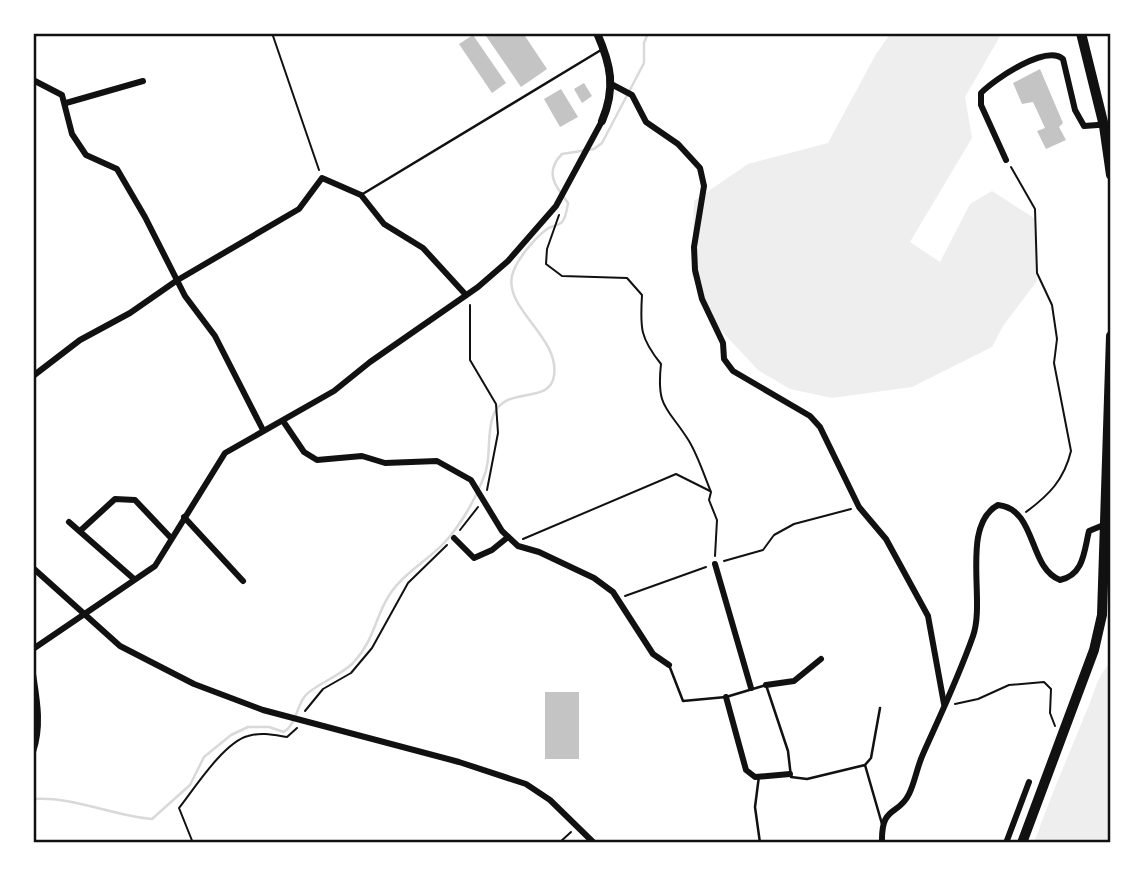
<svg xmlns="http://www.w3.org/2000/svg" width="1144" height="876" viewBox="0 0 1144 876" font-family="Literata,serif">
<rect width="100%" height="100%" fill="#fff"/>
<g fill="#eee">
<polygon points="891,33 1002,33 965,97 972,138 910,242 940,262 970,204 992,191 1034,218 1037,281 1003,326 992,347 912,387 832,398 790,389 758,370 717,326 692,275 694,201 748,164 828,143 876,54"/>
<path d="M1111,662V843H1034C1050,798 1069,754 1087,710C1096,690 1095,679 1111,662Z"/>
</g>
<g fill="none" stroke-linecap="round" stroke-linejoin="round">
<path stroke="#d9d9d9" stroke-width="2.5" d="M33,799C74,796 112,816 152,819L190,785L204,757L231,735L248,727H269L284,732C297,723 296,707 305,696C314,685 339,677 353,663C376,638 374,618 390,594C404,573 428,560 444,543C460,526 475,500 483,479C492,460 486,436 493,416C505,384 549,406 554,376C560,337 505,310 512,276C515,261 535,238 547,229C551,226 557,226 561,223C566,219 567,209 568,203C555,186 544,172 562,154L594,149L602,143L644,63V43L648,33"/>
</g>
<g fill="#c4c4c4">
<polygon points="484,33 523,33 547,69 521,87"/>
<polygon points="473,35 506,83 492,93 459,44"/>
<polygon points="1040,69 1063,123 1059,127 1066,140 1046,149 1037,131 1045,128 1033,102 1022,104 1013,83"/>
<polygon points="584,83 592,96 582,103 574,89"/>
<polygon points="561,89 578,117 560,127 544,99"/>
<rect x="545" y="692" width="34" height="67"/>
</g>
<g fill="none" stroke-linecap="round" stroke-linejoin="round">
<g stroke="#111" stroke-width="2">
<polyline points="272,33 319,170"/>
<path d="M1011,167L1035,209L1037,273L1052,305L1057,339L1054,363L1071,451C1064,480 1049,495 1026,512"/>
<path d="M559,215L547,249L546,264L562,276L627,278L642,295C640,328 640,338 661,364C656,409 668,407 689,441C698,456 704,475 711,492L709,500L717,520L715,556"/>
<polyline points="470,305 470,360 496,404 498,433 487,490"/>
<polyline points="460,530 478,507"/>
<polyline points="523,539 676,474 710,491"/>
<polyline points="724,561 763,550 774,535 794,524 851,509"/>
<polyline points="625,596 706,567"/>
<polyline points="955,704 978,699 1009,685 1044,682 1051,689 1050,713 1055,726"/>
<polyline points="305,711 323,689 351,673 372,648 408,583 447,545"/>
<path d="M193,843L179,808C194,789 224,742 248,736C261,732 274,735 287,737L297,728"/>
<polyline points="559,843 571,832"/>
</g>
<g stroke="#111" stroke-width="2.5">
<polyline points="361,195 601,50"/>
<polyline points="669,665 683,701 726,697 766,685 788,751 791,777 807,779 865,765 882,824"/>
<polyline points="865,765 871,758 880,708"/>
<polyline points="759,776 755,807 760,843"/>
</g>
<g stroke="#111" stroke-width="6">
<polyline points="33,80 62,95 72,134 86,155 117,169 145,217 185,296 215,336 263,430"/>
<polyline points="613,85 632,95 646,122 678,144 700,168 704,186 694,247 695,270 702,299 723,343 724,359 733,371 810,416 820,427 859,507 886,539 928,616 944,704"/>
<polyline points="66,103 143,81"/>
<path d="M1006,160L981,105V93C995,79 1046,44 1063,59L1075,110L1084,126L1111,124"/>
<polyline points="33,376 80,340 130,313 176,281 299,209 322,178 361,195 384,224 423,248 466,295"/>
<polyline points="283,421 304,452 317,460 362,456 385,463 437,461 471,480 502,531 518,546 539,552 594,578 613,592 653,654 669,665"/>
<polyline points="184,517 243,581"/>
<polyline points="69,522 134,579"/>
<polyline points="80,531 115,499 135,500 171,538"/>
<polyline points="454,538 474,558 492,550 508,537"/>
<polyline points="715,564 751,688"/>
<polyline points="33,568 120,646 194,684 263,710 459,762 526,784 550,800 594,843"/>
<polyline points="33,649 155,566 225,453 334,391 370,362 478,287 508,261 556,206 602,121"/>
<path d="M33,674C37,700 42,726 33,752"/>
<polyline points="766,685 794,681 821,659"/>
<polyline points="726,697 746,770 755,777 790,774"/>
<path d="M882,843C881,804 898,817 909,794C915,782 917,767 923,754C940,716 959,676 973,636C986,600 960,526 998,505C1037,509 1028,568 1060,580C1084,575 1084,551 1089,531L1106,524"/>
<polyline points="1006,843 1029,782"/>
</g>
<path stroke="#111" stroke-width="8" d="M597,33C611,65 616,88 602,121"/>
<g stroke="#111" stroke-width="10">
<polyline points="1081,33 1104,126 1111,175"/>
<polyline points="1022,843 1094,650 1102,615 1111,336"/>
</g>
</g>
<rect width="1144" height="876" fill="none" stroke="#ffffff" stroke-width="70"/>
<rect x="35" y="35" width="1074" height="806" fill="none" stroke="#111" stroke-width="2.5"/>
</svg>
